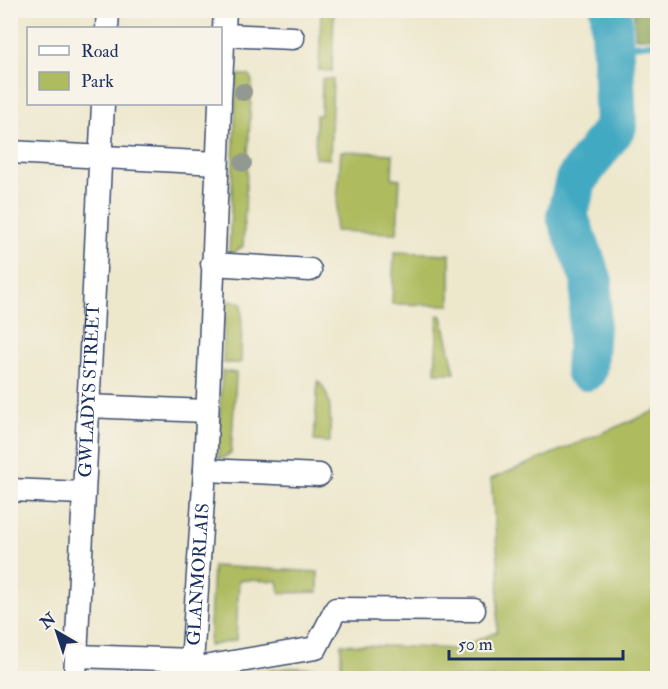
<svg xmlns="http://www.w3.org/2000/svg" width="668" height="689" viewBox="0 0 668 689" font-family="'IM FELL Double Pica',serif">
<rect width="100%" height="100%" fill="#f7f3e8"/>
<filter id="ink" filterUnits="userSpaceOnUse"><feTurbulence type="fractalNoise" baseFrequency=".0167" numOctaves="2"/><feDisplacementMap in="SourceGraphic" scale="12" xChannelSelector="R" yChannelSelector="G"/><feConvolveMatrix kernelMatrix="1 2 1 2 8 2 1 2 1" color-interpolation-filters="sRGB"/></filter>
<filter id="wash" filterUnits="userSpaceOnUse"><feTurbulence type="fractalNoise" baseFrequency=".008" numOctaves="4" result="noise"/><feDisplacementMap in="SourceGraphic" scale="24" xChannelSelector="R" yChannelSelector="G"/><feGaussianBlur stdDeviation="1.35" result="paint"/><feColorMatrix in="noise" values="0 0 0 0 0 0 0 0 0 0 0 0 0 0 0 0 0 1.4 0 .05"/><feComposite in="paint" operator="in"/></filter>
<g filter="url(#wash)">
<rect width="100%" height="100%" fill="#ede7cc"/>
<g fill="#aebb5e" stroke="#64755e" stroke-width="1.5">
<polygon points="321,11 334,11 332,71 319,70"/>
<polygon points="237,75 249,75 252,81 243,246 232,254 229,253"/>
<polygon points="322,79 333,79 330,159 315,158 316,115 321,115"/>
<polygon points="341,151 393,154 392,178 400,179 397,233 335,231"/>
<polygon points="394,252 450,254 450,305 392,304"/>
<polygon points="225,301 240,302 242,305 241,363 223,363"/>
<polygon points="438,315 442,316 455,373 435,373"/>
<polygon points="222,371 236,373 236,377 231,453 221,459 218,457"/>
<path d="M318,381C334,396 330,422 330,442L314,441Z"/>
<polygon points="657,410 657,678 464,678 288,674 288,678 204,678 289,668 341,668 341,644 456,649 497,632 499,573 491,479"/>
<polygon points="213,566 318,572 318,592 280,593 278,581 239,580 236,640 209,646"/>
</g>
<polygon fill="#8aa355" stroke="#52695a" stroke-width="1.5" points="634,11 657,11 657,37 635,38"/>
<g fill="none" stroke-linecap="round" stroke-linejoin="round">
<polyline stroke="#42a9c2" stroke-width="7" points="611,51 626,46 658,43"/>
<polyline stroke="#42a9c2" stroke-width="42" points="586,370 592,281 567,216 576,180 616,126 611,10"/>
</g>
</g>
<g filter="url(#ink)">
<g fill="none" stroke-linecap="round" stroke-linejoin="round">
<defs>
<g id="minor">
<polyline points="107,28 108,10"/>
<polyline points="224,35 293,38"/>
<polyline points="220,99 225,10"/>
<polyline points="10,152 217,163"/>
<polyline points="212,264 310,270"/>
<polyline points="87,406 206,411"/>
<polyline points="205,470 319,475"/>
<polyline points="10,490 83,493"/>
<polyline points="76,656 192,660"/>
<polyline points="192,669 316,648 336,609 474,610"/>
<path id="s1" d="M75,678L103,104"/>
<path id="s2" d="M191,678L205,470L220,104"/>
</g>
</defs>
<use href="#minor" stroke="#3a4b6e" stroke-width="25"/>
<use href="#minor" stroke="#fff" stroke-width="22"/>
</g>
<g fill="#929990">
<circle cx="243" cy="92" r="9"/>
<circle cx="243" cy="163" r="9"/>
</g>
</g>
<g text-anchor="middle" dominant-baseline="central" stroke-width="4.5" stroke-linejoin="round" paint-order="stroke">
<g font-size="18" fill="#1b2f5e" stroke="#f7f3e8">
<text stroke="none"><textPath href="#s1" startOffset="288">GWLADYS STREET</textPath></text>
<text stroke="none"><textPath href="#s2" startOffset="104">GLANMORLAIS</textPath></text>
</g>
</g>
<rect width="668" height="689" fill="none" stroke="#f7f3e8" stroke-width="36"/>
<rect x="27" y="27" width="195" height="78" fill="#f7f3e8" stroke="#9fa5b1" stroke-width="1.5"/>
<rect x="39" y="46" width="30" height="9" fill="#ffffff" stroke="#9fa5b1" stroke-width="1.5"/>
<text x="81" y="57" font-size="18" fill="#1b2f5e">Road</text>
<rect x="39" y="72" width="30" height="18" fill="#aebb5e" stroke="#9fa5b1" stroke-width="1.5"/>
<text x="81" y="87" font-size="18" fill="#1b2f5e">Park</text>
<g transform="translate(57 632) rotate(321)" stroke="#f7f3e8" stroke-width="4.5" paint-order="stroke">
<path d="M0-4.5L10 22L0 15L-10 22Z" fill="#1b2f5e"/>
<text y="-9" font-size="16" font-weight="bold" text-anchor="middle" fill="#1b2f5e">N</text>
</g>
<path d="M449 650v9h174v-9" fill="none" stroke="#1b2f5e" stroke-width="3"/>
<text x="458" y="650" font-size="18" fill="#1b2f5e" stroke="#f7f3e8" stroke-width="4.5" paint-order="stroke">50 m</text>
</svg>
